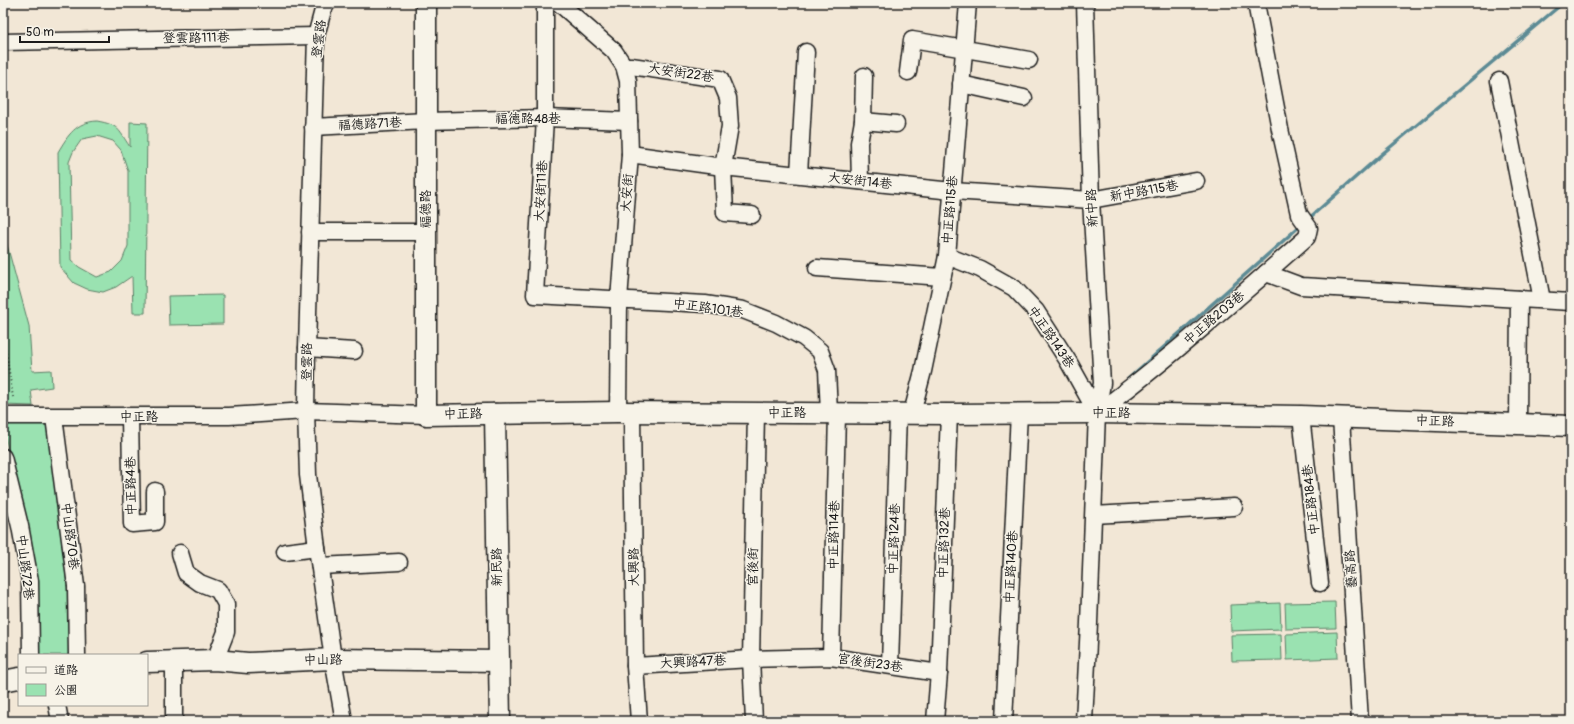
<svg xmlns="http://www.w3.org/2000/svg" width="1574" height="724" viewBox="0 0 1574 724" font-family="Pangolin,'LXGW WenKai TC',sans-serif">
<rect width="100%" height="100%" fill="#f2e7d6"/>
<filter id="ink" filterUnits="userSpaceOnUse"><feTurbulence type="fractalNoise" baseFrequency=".025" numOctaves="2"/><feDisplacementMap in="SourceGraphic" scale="8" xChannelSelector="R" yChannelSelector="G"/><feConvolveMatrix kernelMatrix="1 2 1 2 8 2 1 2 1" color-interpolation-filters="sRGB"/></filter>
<g filter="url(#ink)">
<g fill="#9ae2b1" stroke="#5b7f66" fill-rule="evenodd">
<path d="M97,121C119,125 118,129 130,147V122L147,123L145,313H133L132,276L116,287L103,292L87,289L74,283L60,267L58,152C68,135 76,122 97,121ZM97,136L113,141L121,150L128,171V246L122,261L111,272L97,277L79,267L71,260L69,162L73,152L82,139Z"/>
<polygon points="3,230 29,326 32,371 51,370 52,387 31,390 33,406 3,405"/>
<polygon points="223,295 223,324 169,325 168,296"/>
<polygon points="3,424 47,424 67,585 72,649 69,655 38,655 14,481"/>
<polygon points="1335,602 1336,628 1286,629 1285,603"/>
<polygon points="1280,603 1281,629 1231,631 1230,605"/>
<polygon points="1337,632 1338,658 1287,660 1286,634"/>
<polygon points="1281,634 1282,660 1232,661 1231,635"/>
</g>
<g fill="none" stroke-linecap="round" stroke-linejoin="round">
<g stroke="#5b8a94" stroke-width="3.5">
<polyline points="1307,220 1382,154 1563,3"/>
<polyline points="1128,379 1301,225"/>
</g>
<defs>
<g id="minor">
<polyline points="327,3 323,10 316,36 307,348 306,411 308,475 317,548 333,659 344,721"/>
<polyline points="545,3 545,118 535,295 705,304 743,310 776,323 804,338 820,351 827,370 829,413"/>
<polyline points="559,3 614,51 624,66 628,81 630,154 619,300 618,412"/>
<polyline points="3,42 316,36"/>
<polyline points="624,66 631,66 720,79 728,98 730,126 723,167 725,213 752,215"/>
<polyline points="908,72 912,40 1029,60"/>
<polyline points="1499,81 1542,300"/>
<polyline points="961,84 1024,98"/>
<polyline points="863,121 896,124"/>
<polyline points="313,127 426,121 545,118 629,121"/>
<polyline points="630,154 723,167 952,191 1091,200 1196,181"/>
<polyline points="799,174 806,52"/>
<polyline points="860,181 859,143 863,121 864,76"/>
<polyline points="310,232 426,232"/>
<polyline points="947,256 980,269 1014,288 1036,311 1068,361 1097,413"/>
<polyline points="817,268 942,277"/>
<polyline points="1266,273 1301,286 1571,302"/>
<polyline points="307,348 354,351"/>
<polyline points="632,413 635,666 639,721"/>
<polyline points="912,413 923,371 947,256 968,3"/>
<path d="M1097,413C1170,358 1239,297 1307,237L1309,228L1299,214L1280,129L1256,3"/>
<polyline points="3,416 229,416 306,411 426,415"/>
<polyline points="1301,416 1320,583"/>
<polyline points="54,417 76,586 77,655"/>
<polyline points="130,417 132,524 155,522 155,491"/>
<polyline points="1341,418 1360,721"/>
<polyline points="1518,424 1519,299"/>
<polyline points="3,457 20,526 30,581 31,655"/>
<polyline points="1094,515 1234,507"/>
<polyline points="285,552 317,548"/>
<polyline points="180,553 186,573 200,583 218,590 226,604 226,632 215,660"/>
<polyline points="320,566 399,562"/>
<polyline points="831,657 837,414"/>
<polyline points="174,661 174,721"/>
<polyline points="890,665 898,413"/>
<polyline points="635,666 751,659 831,657 939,673"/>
<polyline points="57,705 60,721"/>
<polyline points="754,721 751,659 756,413"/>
<polyline points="935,721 939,673 949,414"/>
<polyline points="1004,721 1019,413"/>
<polyline points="1084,721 1089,623 1097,413 1102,383 1091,200 1085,3"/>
</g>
<g id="major">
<polyline points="426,3 426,415 618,412 949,414 1097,413 1301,416 1571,426"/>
<polyline points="495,414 500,721"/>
<polyline points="147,662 215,660 248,663 333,659 499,661"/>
<polyline points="3,681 19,678"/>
</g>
</defs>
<use href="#minor" stroke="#1c1c1c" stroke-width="19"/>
<use href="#major" stroke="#1c1c1c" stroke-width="23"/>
<polyline stroke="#1c1c1c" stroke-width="2" stroke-dasharray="1 3" stroke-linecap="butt" points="3,333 13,397"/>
<use href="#minor" stroke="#f7f3e8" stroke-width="16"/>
<use href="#major" stroke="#f7f3e8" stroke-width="20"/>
</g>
</g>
<g text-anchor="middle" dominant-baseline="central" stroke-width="3" stroke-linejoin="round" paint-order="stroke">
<g font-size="13" fill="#1c1c1c" stroke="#f7f3e8">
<text transform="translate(196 38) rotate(-1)">登雲路111巷</text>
<text transform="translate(319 39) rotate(-83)">登雲路</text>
<text transform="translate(681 73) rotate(8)">大安街22巷</text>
<text x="528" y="119">福德路48巷</text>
<text transform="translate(370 124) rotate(-3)">福德路71巷</text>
<text transform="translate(860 181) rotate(6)">大安街14巷</text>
<text transform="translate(541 191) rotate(-87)">大安街11巷</text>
<text transform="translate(1144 191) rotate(-10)">新中路115巷</text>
<text transform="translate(627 193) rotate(-86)">大安街</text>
<text transform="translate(1092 208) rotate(-93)">新中路</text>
<text transform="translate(426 209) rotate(-90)">福德路</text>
<text transform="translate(950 210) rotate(-85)">中正路115巷</text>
<text transform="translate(708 308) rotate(8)">中正路101巷</text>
<text transform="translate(1214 318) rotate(-40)">中正路203巷</text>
<text transform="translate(1051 337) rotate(56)">中正路143巷</text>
<text transform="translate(307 362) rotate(-89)">登雲路</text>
<text x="787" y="413">中正路</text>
<text transform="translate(1111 413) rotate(1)">中正路</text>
<text transform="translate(463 414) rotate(-1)">中正路</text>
<text x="139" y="417">中正路</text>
<text transform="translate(1435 421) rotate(2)">中正路</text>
<text transform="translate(131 486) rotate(-91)">中正路4巷</text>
<text transform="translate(1311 500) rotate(-96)">中正路184巷</text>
<text transform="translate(834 535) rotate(-89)">中正路114巷</text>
<text transform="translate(70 536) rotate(83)">中山路70巷</text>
<text transform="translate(894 539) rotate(-88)">中正路124巷</text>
<text transform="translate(944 543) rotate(-88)">中正路132巷</text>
<text transform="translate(25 567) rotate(83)">中山路72巷</text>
<text transform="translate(497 567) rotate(-91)">新民路</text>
<text transform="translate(634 567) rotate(-91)">大興路</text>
<text transform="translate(753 567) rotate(-89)">宮後街</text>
<text transform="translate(1011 567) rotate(-87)">中正路140巷</text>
<text transform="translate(1351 569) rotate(-94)">藝高路</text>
<text transform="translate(323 660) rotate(-1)">中山路</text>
<text transform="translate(693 662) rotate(-3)">大興路47巷</text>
<text transform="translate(870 663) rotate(8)">宮後街23巷</text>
</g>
</g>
<rect width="1574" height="724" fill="none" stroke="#f7f3e8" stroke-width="16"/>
<rect x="8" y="8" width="1558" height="708" fill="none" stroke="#1c1c1c" stroke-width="1.5" filter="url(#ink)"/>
<rect x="18" y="654" width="130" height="52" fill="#f7f3e8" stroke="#9f9d96"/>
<rect x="26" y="667" width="20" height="6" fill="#f7f3e8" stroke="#9f9d96"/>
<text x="54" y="674" font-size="12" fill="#1c1c1c">道路</text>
<rect x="26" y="684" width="20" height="12" fill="#9ae2b1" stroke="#9f9d96"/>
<text x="54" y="694" font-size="12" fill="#1c1c1c">公園</text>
<path d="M20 36v6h89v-6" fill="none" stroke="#1c1c1c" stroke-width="2"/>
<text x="26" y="36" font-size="12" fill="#1c1c1c" stroke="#f7f3e8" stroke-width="3" paint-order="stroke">50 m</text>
</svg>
